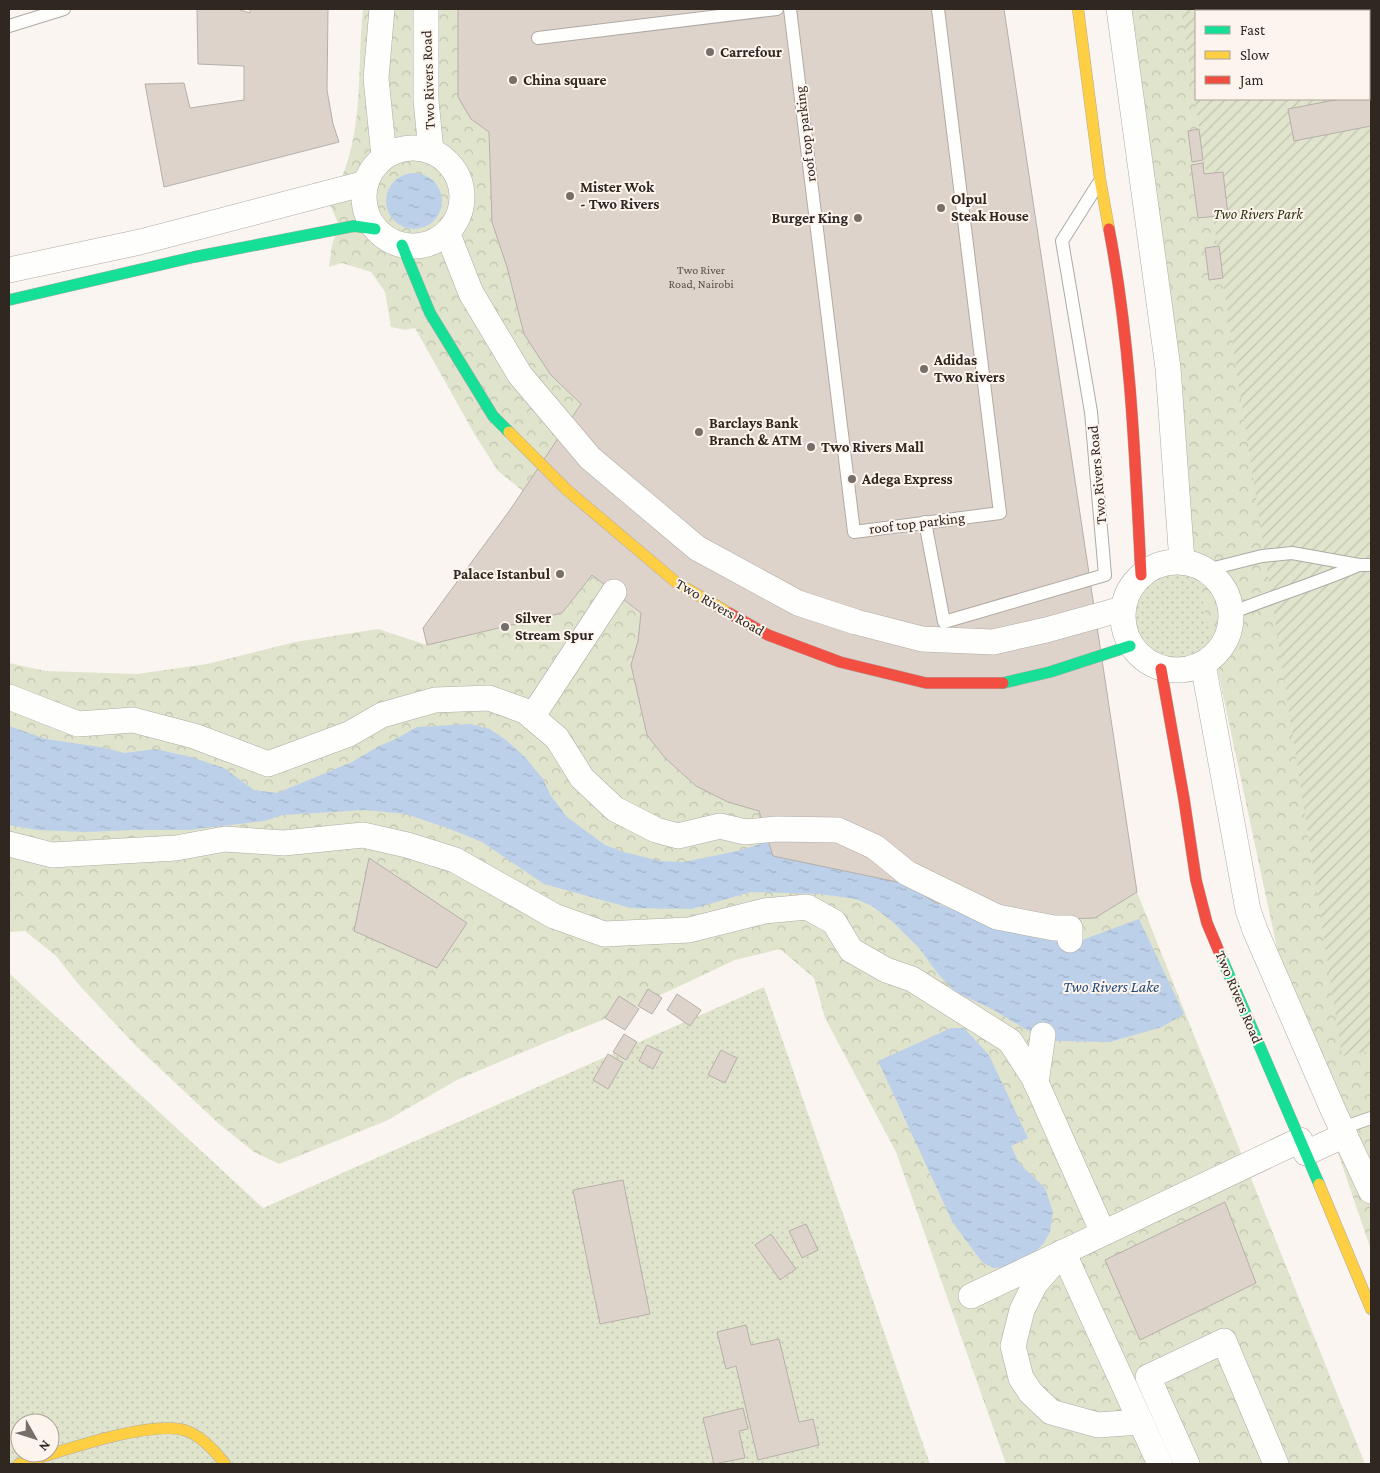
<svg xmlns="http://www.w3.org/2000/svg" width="1380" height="1473" viewBox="0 0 1380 1473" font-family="'Crimson Pro',serif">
<defs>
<pattern id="grass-dots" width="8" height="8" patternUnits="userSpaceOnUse" patternTransform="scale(1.25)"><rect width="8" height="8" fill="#e1e4cc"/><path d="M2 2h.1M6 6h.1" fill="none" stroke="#c1c4af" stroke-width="1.8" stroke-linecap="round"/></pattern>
<pattern id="park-crowns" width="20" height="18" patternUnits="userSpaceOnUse" patternTransform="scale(1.25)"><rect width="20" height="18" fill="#e1e4cc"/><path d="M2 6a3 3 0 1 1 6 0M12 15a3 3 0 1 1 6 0" fill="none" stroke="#c1c4af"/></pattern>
<pattern id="garden-furrows" width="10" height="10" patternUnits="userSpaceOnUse" patternTransform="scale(1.25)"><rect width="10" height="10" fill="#e1e4cc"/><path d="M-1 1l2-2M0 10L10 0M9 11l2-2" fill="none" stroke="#c1c4af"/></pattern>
<pattern id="water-ripples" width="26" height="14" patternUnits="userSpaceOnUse" patternTransform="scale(1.25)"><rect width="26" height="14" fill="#bcd0e9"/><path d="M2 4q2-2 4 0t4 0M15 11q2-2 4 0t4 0" fill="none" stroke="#a2b3c8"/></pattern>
</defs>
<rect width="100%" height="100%" fill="#faf5f0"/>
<g fill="url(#grass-dots)" fill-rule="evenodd">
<path d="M1174,571L1184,572L1203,579L1214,642C1205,654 1194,661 1179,662C1123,666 1111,583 1174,571Z"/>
<path d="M9,975H11L263,1208L764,987L930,1464H9ZM20,1423H50V1453H20Z"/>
</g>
<g fill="url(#park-crowns)" fill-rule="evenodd">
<path d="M363,9H458V97L471,119L489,132L492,222L507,267L524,334L550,374L581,404L523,491L498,471L475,435L415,328L405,330L391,327L385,292L371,272L342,263L329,267L332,245L339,225L327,198L313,183L342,177C364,124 357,65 363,9Z"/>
<path d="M1118,9H1371V1250L1292,1018L1175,471ZM1196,11H1369V99H1196Z"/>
<polygon points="592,575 641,613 638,641 631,665 647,735 665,758 696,786 728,802 759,811 852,820 1063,919 1095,918 1137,892 1365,1464 1006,1464 896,1152 825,1018 814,978 780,949 735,960 635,1007 547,1042 457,1080 386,1121 279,1164 254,1152 218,1123 135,1045 80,986 56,956 25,931 9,932 9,663 46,671 137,674 207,664 295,642 378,629 427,645 562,613"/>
</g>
<path fill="url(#garden-furrows)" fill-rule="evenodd" d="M1181,9H1371V1051L1342,1056ZM1196,11H1369V99H1196Z"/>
<g fill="url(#water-ripples)">
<circle cx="414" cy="201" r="28"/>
<polygon points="470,724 490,729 506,740 525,757 543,779 551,796 567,817 605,845 624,852 660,861 684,862 737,851 763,843 795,839 877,865 936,903 1010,932 1079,941 1139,919 1184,1014 1162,1027 1110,1042 1057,1041 1025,1029 992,1009 957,993 938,974 919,948 893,922 872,906 856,899 819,894 751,892 692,909 631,908 544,884 482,842 450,829 406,814 365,810 283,815 264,821 188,830 134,830 86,832 37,830 9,825 9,726 46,739 100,747 125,753 155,749 191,757 224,768 254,790 277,793 352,762 379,746 396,739 417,727"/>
<polygon points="951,1028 964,1028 989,1055 1028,1138 1011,1146 1019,1163 1045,1188 1053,1212 1050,1232 1044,1243 1033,1254 1009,1267 993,1268 982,1262 953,1223 878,1061"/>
</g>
<g fill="#ddd3cb" stroke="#b5afaa">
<polygon points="197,9 237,9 250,13 250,9 328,9 327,90 333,124 339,142 164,187 145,84 184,83 190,108 244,100 244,66 198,64"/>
<polygon points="458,9 1004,9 1137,892 1095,918 1063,919 995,907 936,903 907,884 773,856 759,811 728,802 696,786 665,758 647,735 631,665 638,641 641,613 592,575 562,613 427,645 423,628 510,510 581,404 550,374 524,334 507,267 492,222 489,132 471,119 458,97"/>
<polygon points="1223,9 1307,9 1298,11 1224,11"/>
<polygon points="1343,9 1371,9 1371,13 1369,14 1369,11 1344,11"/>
<polygon points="1369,93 1371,93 1371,126 1294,141 1288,109 1340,99 1369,99"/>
<polygon points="1199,129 1203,160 1192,162 1188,131"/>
<polygon points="1203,163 1204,174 1223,172 1228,215 1198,218 1191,165"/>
<polygon points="1219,246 1223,278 1209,280 1205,248"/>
<polygon points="369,858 467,923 437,968 354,931"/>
<polygon points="648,989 662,998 652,1014 638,1006"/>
<polygon points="677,994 701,1010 690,1026 667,1010"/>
<polygon points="619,996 639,1009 625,1030 605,1018"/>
<polygon points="624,1034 637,1042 626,1060 613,1052"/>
<polygon points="647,1045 662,1052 653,1069 639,1061"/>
<polygon points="721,1050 737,1058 725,1083 708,1075"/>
<polygon points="608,1054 623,1063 608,1089 593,1080"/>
<polygon points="623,1180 650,1314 600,1324 573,1190"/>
<polygon points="1225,1202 1256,1283 1140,1340 1105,1260"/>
<polygon points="806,1224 818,1250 802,1258 789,1231"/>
<polygon points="771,1234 796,1269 780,1280 755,1245"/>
<polygon points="746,1325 751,1345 779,1339 799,1422 813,1419 819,1445 758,1460 736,1366 726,1369 717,1332"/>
<polygon points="743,1408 748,1429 739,1431 745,1458 714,1464 703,1418"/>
</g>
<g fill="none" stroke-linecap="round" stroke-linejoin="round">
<defs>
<g id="lane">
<polyline points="790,9 854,532 1000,513 938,9"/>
<polyline points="9,26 64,9"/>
<polyline points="538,38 777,9"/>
<polyline points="925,522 944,622 1105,575 1091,412 1062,241 1098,184"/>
<polyline points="1206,570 1262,556 1292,553 1359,565 1371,565"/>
<path d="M1231,613C1274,596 1317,583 1359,565"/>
<polyline points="1342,1128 1371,1118"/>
</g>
<g id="street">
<polyline points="382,9 376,78 384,157"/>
<polyline points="426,9 426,100 431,151"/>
<polyline points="1119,9 1168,368 1182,562"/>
<circle cx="413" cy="197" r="49"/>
<polyline points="447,232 471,293 520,375 590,458 697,548 798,603 856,622 922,639 993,642 1046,630 1122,609"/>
<polyline points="9,270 140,242 366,183"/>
<circle cx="1177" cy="616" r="54"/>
<polyline points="1203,664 1248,910 1255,930 1334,1112 1371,1191"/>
<polyline points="9,697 78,724 133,720 194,736 268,764 349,734 382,715 435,700 489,698 525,711 557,738 582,778 615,809 656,830 678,836 720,826 745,832 777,829 838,830 875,847 907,873 997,917 1054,928 1070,928 1070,940"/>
<polyline points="532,717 614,592"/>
<polyline points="9,844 52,855 176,848 225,839 284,843 363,835 407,845 455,860 554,916 604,934 689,930 764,911 807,907 834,922 851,950 886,970 912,979 1010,1041 1034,1078 1103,1233"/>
<polyline points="1036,1083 1043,1035"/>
<polyline points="1306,1153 1345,1135"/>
<polyline points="971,1296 1300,1140"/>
<polyline points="1140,1422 1098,1425 1051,1412 1031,1393 1021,1378 1013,1346 1022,1310 1035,1284 1063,1252 1160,1464"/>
<polyline points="1187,1464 1148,1377 1224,1341 1276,1464"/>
</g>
<g id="fast">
<polyline points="402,245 430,313 493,416 509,432"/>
<polyline points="9,300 194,257 354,226 375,229"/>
<polyline points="1003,683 1050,672 1130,646"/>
<polyline points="1220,954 1319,1184"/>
</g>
<g id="slow">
<polyline points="1078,9 1100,179 1109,229"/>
<polyline points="509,432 567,490 677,583 729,613"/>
<polyline points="1319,1184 1371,1309"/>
<path d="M19,1464C57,1453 147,1420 184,1430C201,1435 215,1451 225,1464"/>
</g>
<g id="jam">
<path d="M1109,229C1131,343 1135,459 1141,575"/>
<polyline points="729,613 768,635 840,662 926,683 1003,683"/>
<polyline points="1161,669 1184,799 1196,880 1207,923 1220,954"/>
</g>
</defs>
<use href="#lane" stroke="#b0aaa5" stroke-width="14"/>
<use href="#street" stroke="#b0aaa5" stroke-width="26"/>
<use href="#fast" stroke="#b0aaa5" stroke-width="12"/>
<use href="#slow" stroke="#b0aaa5" stroke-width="12"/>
<use href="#jam" stroke="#b0aaa5" stroke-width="12"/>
<use href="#lane" stroke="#fefefd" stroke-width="12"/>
<use href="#street" stroke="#fefefd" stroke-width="25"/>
<use href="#fast" stroke="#16e098" stroke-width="11"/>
<use href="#slow" stroke="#ffcf43" stroke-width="11"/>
<use href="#jam" stroke="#f24e42" stroke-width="11"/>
</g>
<g fill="#766f69" stroke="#fdf4ed" stroke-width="2">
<circle cx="710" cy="52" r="5"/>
<circle cx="513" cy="80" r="5"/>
<circle cx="570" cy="196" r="5"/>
<circle cx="941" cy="208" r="5"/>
<circle cx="858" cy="218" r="5"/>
<circle cx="924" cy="369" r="5"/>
<circle cx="699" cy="432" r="5"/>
<circle cx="811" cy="447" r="5"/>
<circle cx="852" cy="479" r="5"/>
<circle cx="560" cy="574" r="5"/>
<circle cx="505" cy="627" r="5"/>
</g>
<g text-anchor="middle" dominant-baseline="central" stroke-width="4" stroke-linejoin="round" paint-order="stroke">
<g font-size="12" fill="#5a524b">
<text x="701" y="270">Two River<tspan x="701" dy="14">Road, Nairobi</tspan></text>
</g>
<g font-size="15" font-weight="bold" fill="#2f2720" stroke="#fdf4ed" text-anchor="start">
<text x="720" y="52">Carrefour</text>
<text x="523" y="80">China square</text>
<text x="580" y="187">Mister Wok<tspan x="580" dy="17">- Two Rivers</tspan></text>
<text x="951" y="199">Olpul<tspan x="951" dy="17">Steak House</tspan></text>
<text x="848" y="218" text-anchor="end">Burger King</text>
<text x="934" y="360">Adidas<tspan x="934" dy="17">Two Rivers</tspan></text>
<text x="709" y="423">Barclays Bank<tspan x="709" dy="17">Branch &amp; ATM</tspan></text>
<text x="821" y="447">Two Rivers Mall</text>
<text x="862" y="479">Adega Express</text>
<text x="550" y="574" text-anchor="end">Palace Istanbul</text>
<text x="515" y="618">Silver<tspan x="515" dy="17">Stream Spur</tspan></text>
</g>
<g font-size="15" fill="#2f2720" stroke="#fdf4ed">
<text transform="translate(428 80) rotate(-92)">Two Rivers Road</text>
<text transform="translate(805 134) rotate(-97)">roof top parking</text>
<text transform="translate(1097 475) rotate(-95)">Two Rivers Road</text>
<text transform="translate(917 523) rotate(-7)">roof top parking</text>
<text transform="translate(720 607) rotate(30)">Two Rivers Road</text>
<text transform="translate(1239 997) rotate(67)">Two Rivers Road</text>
</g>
<g font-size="15" font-style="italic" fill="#2c330e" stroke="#fdf4ed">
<text x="1258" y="214">Two Rivers Park</text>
</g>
<g font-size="16" font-style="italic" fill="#224b7b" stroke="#fdf4ed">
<text x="1111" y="986">Two Rivers Lake</text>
</g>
</g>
<rect width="1380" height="1473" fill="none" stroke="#2f2720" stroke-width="20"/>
<rect x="1195" y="10" width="175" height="90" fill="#fdf4ed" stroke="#aba29b"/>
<rect x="1205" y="26" width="25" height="8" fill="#16e098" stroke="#aba29b"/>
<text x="1240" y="35" font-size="15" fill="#2f2720">Fast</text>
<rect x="1205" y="51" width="25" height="8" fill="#ffcf43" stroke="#aba29b"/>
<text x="1240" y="60" font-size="15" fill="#2f2720">Slow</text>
<rect x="1205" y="76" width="25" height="8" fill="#f24e42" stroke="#aba29b"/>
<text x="1240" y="85" font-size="15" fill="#2f2720">Jam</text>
<g transform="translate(35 1438) rotate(129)"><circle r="24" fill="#fdf4ed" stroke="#aba29b"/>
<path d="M0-4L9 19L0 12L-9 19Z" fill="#766f69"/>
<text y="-8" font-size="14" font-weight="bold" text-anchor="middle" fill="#2f2720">N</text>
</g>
</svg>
